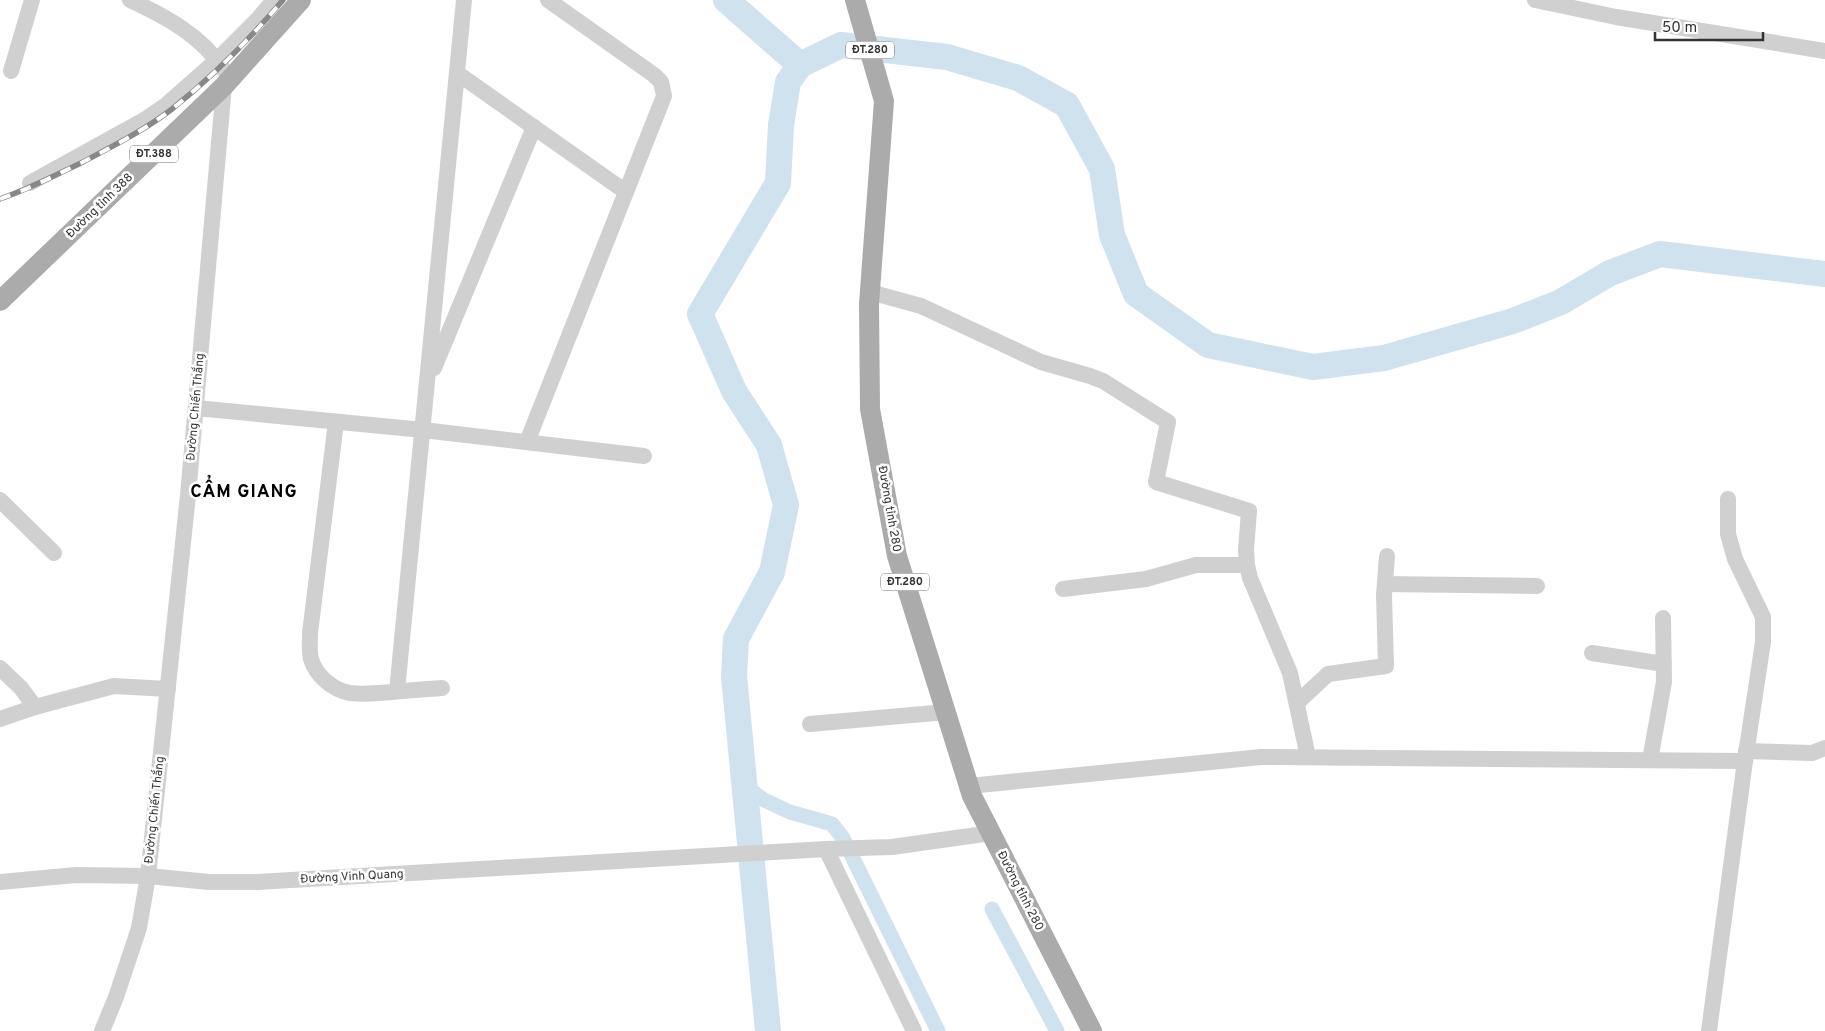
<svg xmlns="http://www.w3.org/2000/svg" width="1825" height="1031" viewBox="0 0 1825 1031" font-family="Overpass,sans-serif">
<rect width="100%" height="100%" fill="#fff"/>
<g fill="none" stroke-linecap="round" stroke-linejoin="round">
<g stroke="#cfe2ee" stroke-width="15">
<polyline points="745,786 764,800 790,812 832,824 843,838 938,1031"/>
<polyline points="992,909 1057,1031"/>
</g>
<g stroke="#cfe2ee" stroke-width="26">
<polyline points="726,0 800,65"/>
<polyline points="768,1031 734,676 736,639 772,572 786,505 769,445 734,391 700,314 778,183 781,125 788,82 800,65 841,45 947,57 1018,78 1067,105 1102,169 1112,235 1136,294 1208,345 1313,367 1384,358 1513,321 1561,302 1610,273 1660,254 1825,274"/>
</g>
<g stroke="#d0d0d0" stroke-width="16">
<path d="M130,0C165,16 202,36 223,69"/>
<polyline points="1535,0 1616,17 1825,51"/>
<polyline points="11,71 32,0"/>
<polyline points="457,73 626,192"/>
<polyline points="30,183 144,120 166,105 217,60 258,19 274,0"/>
<polyline points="870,292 921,306 1041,362 1090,376 1103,381 1168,422 1156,482 1249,511 1246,550 1247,565 1250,578 1290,673 1308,757"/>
<polyline points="434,368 534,127"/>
<polyline points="196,408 423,430 644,456"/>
<path d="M336,422L310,633C310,641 309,651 311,659C316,676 333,690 350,693C364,695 379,693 392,692C409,690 426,689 442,688"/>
<polyline points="527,442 664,96 661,82 654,75 548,0"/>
<polyline points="0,500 54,553"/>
<polyline points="1385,584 1537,586"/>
<polyline points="1063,589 1146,579 1196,565 1247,565"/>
<polyline points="1592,653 1664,664"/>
<polyline points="0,668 21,688 35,707"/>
<polyline points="397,691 464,0"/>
<polyline points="1297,703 1328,674 1386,666 1384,595 1387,556"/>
<polyline points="0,719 35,707 114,686 168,689"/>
<polyline points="810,724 946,712"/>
<polyline points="1746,751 1812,753 1825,748"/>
<polyline points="1650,760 1664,682 1663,618"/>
<polyline points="969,786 1261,757 1745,761"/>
<polyline points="0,882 76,875 148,876 209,882 257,882 826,849"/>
<polyline points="102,1031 116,997 139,928 148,876 188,495 224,86"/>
<polyline points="914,1031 826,849 892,847 991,833"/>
<polyline points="1709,1031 1745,761 1763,642 1763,617 1735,559 1728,534 1728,499"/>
</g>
<g stroke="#ababab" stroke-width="20">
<polyline points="855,0 884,101 869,304 870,409 897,556 972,796 1092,1031"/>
<polyline points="0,301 224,86 301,0"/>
</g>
<defs>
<path id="rail" d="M0,199C29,189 56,175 83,162C113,146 145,130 172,109C212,77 250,39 283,0"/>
</defs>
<use href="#rail" stroke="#888" stroke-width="5.5"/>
<use href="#rail" stroke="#fff" stroke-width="4" stroke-dasharray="11" stroke-linecap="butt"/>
</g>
<g text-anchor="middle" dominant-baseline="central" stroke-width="5" stroke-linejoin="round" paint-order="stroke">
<g fill="#fff" stroke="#707070" stroke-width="1">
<rect x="846" y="41.5" width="48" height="17" rx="4"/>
<rect x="130" y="145.5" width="48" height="17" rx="4"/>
<rect x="881" y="573.5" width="48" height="17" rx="4"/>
</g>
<g font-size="11" font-weight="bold" fill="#333">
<text x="870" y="50">ĐT.280</text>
<text x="154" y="154">ĐT.388</text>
<text x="905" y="582">ĐT.280</text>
</g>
<g font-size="12" fill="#333" stroke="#fff">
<text transform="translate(100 206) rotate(-44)">Đường tỉnh 388</text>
<text transform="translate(196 407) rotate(-85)">Đường Chiến Thắng</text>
<text transform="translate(889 509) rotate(80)">Đường tỉnh 280</text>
<text transform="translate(155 810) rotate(-84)">Đường Chiến Thắng</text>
<text transform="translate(352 877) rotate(-3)">Đường Vinh Quang</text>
<text transform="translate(1020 891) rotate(63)">Đường tỉnh 280</text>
</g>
<g font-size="18" font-weight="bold" letter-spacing="1" fill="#000" stroke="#fff">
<text x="244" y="492">CẨM GIANG</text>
</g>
</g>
<path d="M1655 32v8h108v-8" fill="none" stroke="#333333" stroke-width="2.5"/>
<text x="1662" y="32" font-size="15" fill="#333333" stroke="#ffffff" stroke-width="4" paint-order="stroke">50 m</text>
</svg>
